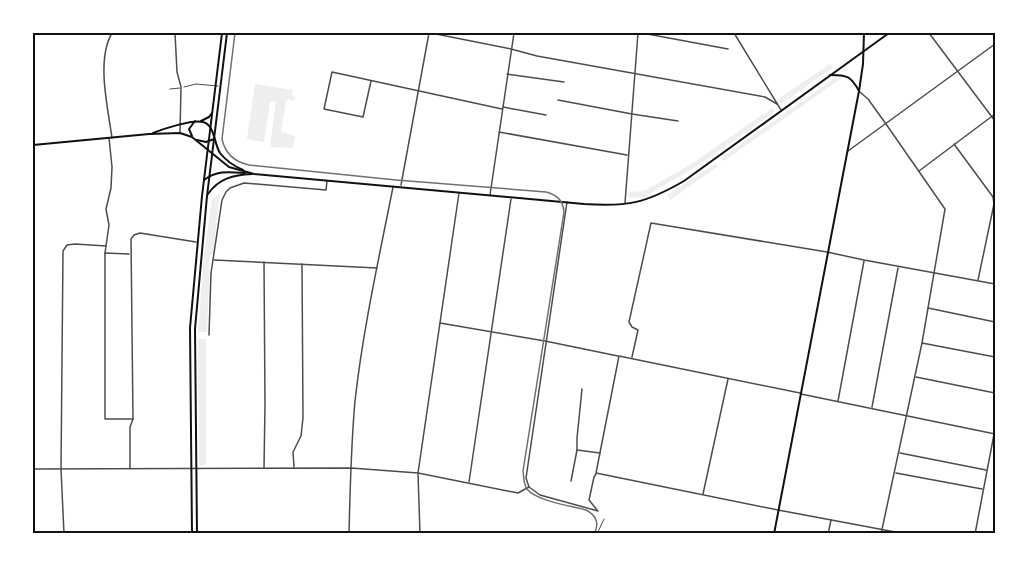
<svg xmlns="http://www.w3.org/2000/svg" width="1028" height="567" viewBox="0 0 1028 567" font-family="Roboto,sans-serif">
<rect width="100%" height="100%" fill="#fff"/>
<g fill="#eee">
<polygon points="830,64 833,68 781,104 778,99"/>
<polygon points="843,77 724,161 721,158 835,78"/>
<polygon points="255,84 293,90 292,97 295,97 294,101 289,99 286,101 281,132 295,136 293,148 270,147 276,101 270,102 264,142 247,139"/>
<polygon points="772,108 775,112 696,167 644,197 629,198 628,192 644,191 693,163"/>
<polygon points="715,164 718,166 670,200 667,195"/>
<polygon points="221,194 219,200 213,254 210,255 207,332 198,332 204,255 212,199"/>
<polygon points="198,339 206,339 206,465 199,465"/>
</g>
<g fill="none" stroke-linecap="round" stroke-linejoin="round">
<g stroke="#4c4c4c" stroke-width="1">
<polyline points="184,87 196,84 218,86"/>
<polyline points="170,89 180,88"/>
<polyline points="597,534 604,519"/>
</g>
<g stroke="#4c4c4c" stroke-width="1.5">
<polyline points="175,33 177,72 181,87 180,132"/>
<polyline points="431,33 511,49 537,56 765,97 777,104"/>
<polyline points="642,33 728,49"/>
<polyline points="734,33 781,110"/>
<polyline points="507,74 564,82"/>
<path d="M371,81L363,117L324,109L332,72C389,84 445,97 502,109"/>
<polyline points="860,92 868,99 886,124 945,209 922,343 881,534"/>
<polyline points="558,100 632,114 678,121"/>
<polyline points="503,107 546,115"/>
<polyline points="499,132 627,155"/>
<polyline points="109,138 112,167 111,188 106,209 109,225 105,253 105,419 133,419"/>
<polyline points="954,144 993,197 994,204 978,280"/>
<polyline points="848,151 995,44"/>
<polyline points="919,171 995,114"/>
<polyline points="490,195 514,33"/>
<polyline points="567,202 526,478 529,487 540,495 598,511"/>
<polyline points="105,253 129,254"/>
<polyline points="214,260 377,268"/>
<polyline points="928,308 995,322"/>
<polyline points="440,323 545,341 618,356"/>
<polyline points="209,335 211,273 222,200 226,192 230,188 244,183 326,190 327,181"/>
<polyline points="922,343 995,357"/>
<polyline points="632,357 638,330 632,327 629,322 651,223 827,252 864,260 995,284"/>
<polyline points="916,377 995,393"/>
<polyline points="582,389 577,438 577,450 600,453"/>
<polyline points="801,394 995,434"/>
<polyline points="838,401 864,261"/>
<polyline points="872,407 898,268"/>
<polyline points="900,453 986,470"/>
<polyline points="294,467 293,452 301,436 303,418 302,264"/>
<polyline points="130,468 130,427 133,419 131,239 134,235 140,233 196,242"/>
<polyline points="264,468 265,405 264,262"/>
<polyline points="33,469 351,468 418,473 518,493 529,487"/>
<polyline points="896,473 982,489"/>
<polyline points="596,474 594,477 589,500 597,510"/>
<polyline points="571,481 577,450"/>
<polyline points="469,482 511,199"/>
<polyline points="703,494 728,379"/>
<polyline points="64,534 61,469 63,251 67,245 75,244 106,246"/>
<polyline points="420,534 418,473 459,193"/>
<polyline points="828,534 831,520"/>
</g>
<g stroke="#4c4c4c" stroke-width="1.5">
<polyline points="929,33 995,121"/>
<path d="M112,138C108,108 96,60 112,33"/>
<polyline points="401,185 429,33"/>
<polyline points="625,203 638,33"/>
<polyline points="800,393 619,356 596,473 778,510 906,534"/>
<path d="M349,534C350,490 351,445 355,401C363,329 379,258 393,187"/>
<polyline points="975,534 995,429"/>
</g>
<g stroke="#111" stroke-width="2">
<path d="M830,75C847,75 851,76 859,91"/>
<polyline points="774,534 859,91 863,64 864,33"/>
</g>
<g stroke="#111" stroke-width="2">
<polyline points="201,121 209,117 212,113"/>
<polyline points="192,136 189,129 195,121"/>
<polyline points="197,140 206,142 214,139"/>
<path d="M204,180C217,170 230,172 245,173"/>
<path d="M208,194C219,178 234,175 252,174"/>
<polyline points="192,534 190,328 202,196 222,33"/>
<polyline points="197,534 195,329 207,196 227,33"/>
</g>
<g stroke="#111" stroke-width="2">
<path d="M153,133C163,129 193,119 203,122C215,125 214,144 220,153C226,161 234,166 243,170"/>
<path d="M33,145L149,134L180,133L192,137L229,167L254,174L584,204C628,207 646,203 684,181L889,33"/>
</g>
<path stroke="#707070" stroke-width="1.5" d="M235,33L222,139C225,153 235,162 249,165L396,180L546,192C557,195 563,200 564,212L523,471C524,477 523,483 527,489C536,501 572,506 586,510C596,515 600,524 594,534"/>
</g>
<rect width="1028" height="567" fill="none" stroke="#ffffff" stroke-width="69"/>
<rect x="34" y="34" width="960" height="498" fill="none" stroke="#111" stroke-width="2"/>
</svg>
